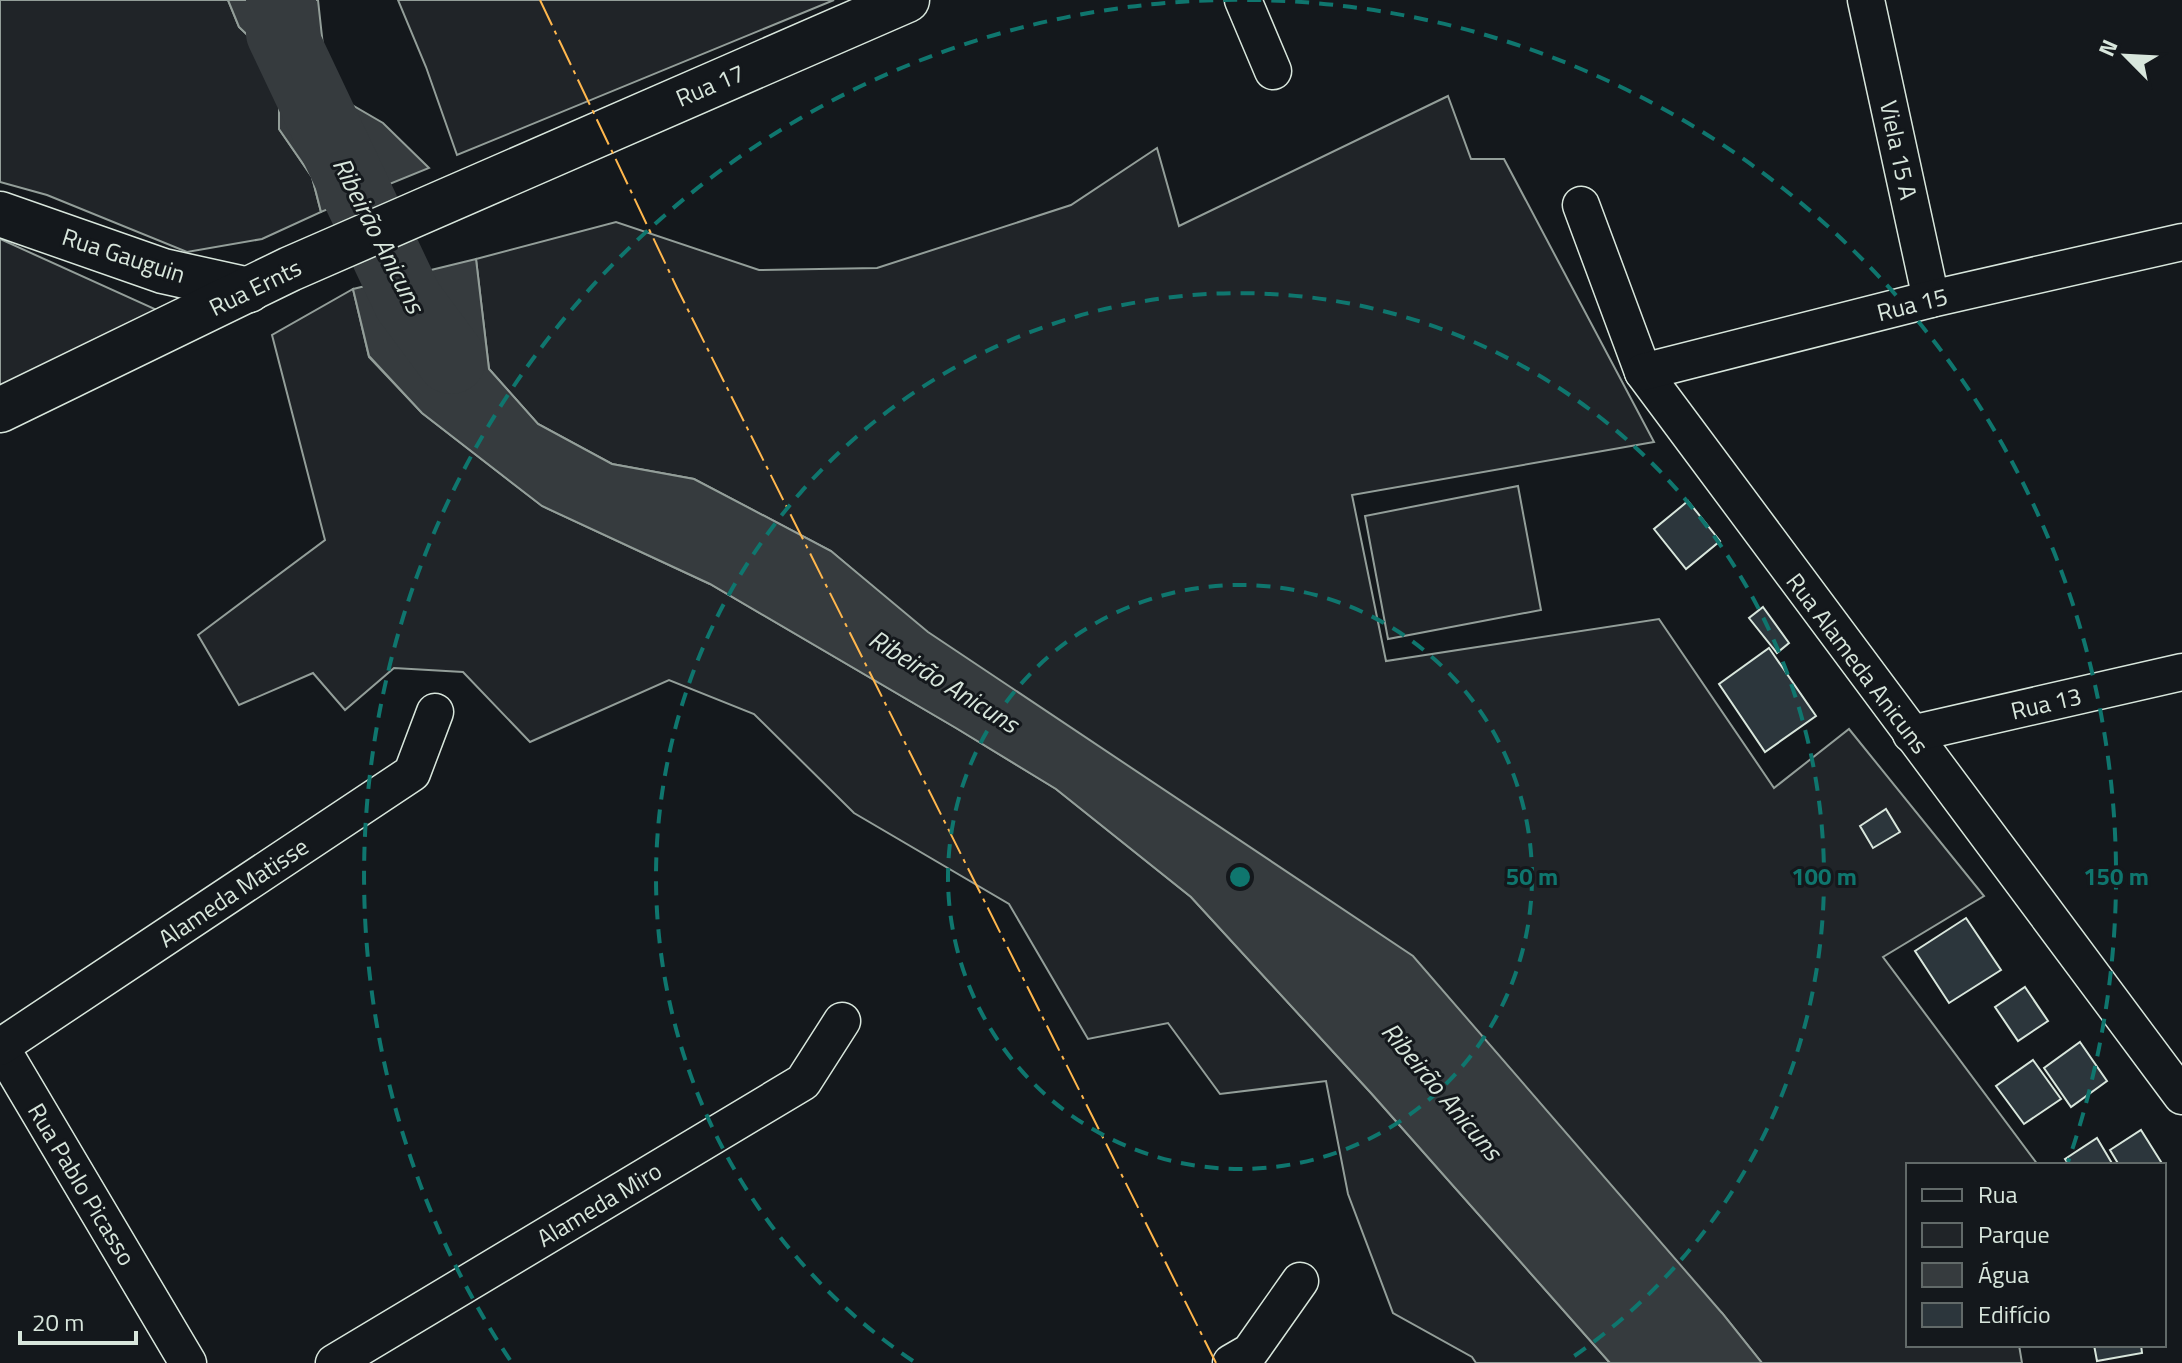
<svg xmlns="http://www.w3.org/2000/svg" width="2182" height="1363" viewBox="0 0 2182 1363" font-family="'Titillium Web',sans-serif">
<rect width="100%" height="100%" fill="#14181c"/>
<g fill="#202428" stroke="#939e99" stroke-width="2">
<polygon points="0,0 228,0 239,27 279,65 279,129 312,177 321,212 262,239 187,252 47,195 0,182"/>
<polygon points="398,0 834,0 457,155 426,67"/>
<polygon points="1448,96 1471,159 1504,159 1654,442 1352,495 1386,661 1659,619 1774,788 1849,729 1984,896 1883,957 2038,1165 1908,1165 1908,1345 2019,1345 2022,1363 1762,1363 1722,1313 831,551 694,479 612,464 538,424 489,369 476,259 616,222 759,270 877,268 1071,205 1157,148 1179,226"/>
<polygon points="0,239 157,310 0,397"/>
<polygon points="353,289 369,357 422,413 542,506 710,584 956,728 1056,789 1191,897 1371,1093 1610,1363 1476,1363 1472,1357 1393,1313 1348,1194 1326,1081 1220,1094 1168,1023 1088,1039 1009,904 854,813 754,714 669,680 530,742 463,672 394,668 345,710 313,673 239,705 198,635 325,540 272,335"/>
<polygon points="1518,486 1541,610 1388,639 1365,516"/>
</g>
<g fill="#363b3e" stroke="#939e99" stroke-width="2">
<polygon points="228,0 318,0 324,55 347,102 383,123 429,168 321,212 312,177 279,129 279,65 239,27"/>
<polygon points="476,259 489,369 538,424 612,464 694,479 831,551 928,632 1413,956 1722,1313 1762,1363 1610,1363 1371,1093 1191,897 1056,789 956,728 710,584 542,506 422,413 369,356 353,289"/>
</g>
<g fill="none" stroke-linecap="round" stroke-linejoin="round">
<polyline stroke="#363b3e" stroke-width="70" points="281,0 281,33 408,301 451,359"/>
</g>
<g fill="#2c363c" stroke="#d8e6dc" stroke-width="2">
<polygon points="1688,501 1720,541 1686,569 1654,529"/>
<polygon points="1763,607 1789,643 1777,653 1749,618"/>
<polygon points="1769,648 1816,716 1765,752 1719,684"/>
<polygon points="1886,809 1900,832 1873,848 1860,826"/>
<polygon points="1966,918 2001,970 1949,1003 1915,951"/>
<polygon points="2025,987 2048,1021 2018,1041 1995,1007"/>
<polygon points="2080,1042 2107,1081 2071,1107 2044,1068"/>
<polygon points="2033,1060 2061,1099 2024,1124 1996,1086"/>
<polygon points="2141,1130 2163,1165 2119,1165 2110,1150"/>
<polygon points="2097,1138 2113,1165 2069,1165 2065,1159"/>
<polygon points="2094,1345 2141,1345 2142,1353 2097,1361"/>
</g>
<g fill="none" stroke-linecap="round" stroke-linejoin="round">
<defs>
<g id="street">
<polyline points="1243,0 1273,71"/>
<polyline points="1866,0 1931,299"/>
<polyline points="1581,205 1643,372 2182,1096"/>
<polyline points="1643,372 1931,299 2182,242"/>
<polyline points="1911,734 2182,672"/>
<polyline points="0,1046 188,1363"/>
<polyline points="0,1047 412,773 435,712"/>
<polyline points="334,1363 803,1082 842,1021"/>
<polyline points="1231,1363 1250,1352 1300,1281"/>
</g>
<g id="secondary">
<polyline points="0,214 163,271 249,290"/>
<polyline points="0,410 290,269 907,0"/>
</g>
</defs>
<use href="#street" stroke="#d8e6dc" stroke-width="39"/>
<use href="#secondary" stroke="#d8e6dc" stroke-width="47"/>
<use href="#street" stroke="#14181c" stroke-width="36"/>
<use href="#secondary" stroke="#14181c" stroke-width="44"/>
<polyline stroke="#ffb74d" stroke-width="2" stroke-dasharray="28 6 4 6" stroke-linecap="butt" points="540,0 677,288 1216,1363"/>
</g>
<g fill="none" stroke="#0f766e" stroke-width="4" stroke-dasharray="14 10">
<circle cx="1240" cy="877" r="292"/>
<path d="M913 1361A584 584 0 1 1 1567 1361"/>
<path d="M510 1360A876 876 0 1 1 2068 1162"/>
</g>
<g text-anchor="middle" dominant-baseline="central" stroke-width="6" stroke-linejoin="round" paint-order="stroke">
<g font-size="24" fill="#d8e6dc" stroke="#14181c">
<text transform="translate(710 85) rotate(-23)">Rua 17</text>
<text transform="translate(1899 150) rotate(78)">Viela 15 A</text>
<text transform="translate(124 255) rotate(18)">Rua Gauguin</text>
<text transform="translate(255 287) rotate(-26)">Rua Ernts</text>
<text transform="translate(1912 304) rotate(-14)">Rua 15</text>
<text transform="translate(1858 663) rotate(53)">Rua Alameda Anicuns</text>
<text transform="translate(2046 703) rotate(-13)">Rua 13</text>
<text transform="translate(233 892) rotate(-34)">Alameda Matisse</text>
<text transform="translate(82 1184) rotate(59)">Rua Pablo Picasso</text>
<text transform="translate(599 1204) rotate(-31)">Alameda Miro</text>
</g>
<g font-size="26" font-style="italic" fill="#d8e6dc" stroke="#14181c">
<text transform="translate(379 235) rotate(63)">Ribeirão Anicuns</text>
<text transform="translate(944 681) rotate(32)">Ribeirão Anicuns</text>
<text transform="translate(1442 1091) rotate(50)">Ribeirão Anicuns</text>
</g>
</g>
<circle cx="1240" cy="877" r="12" fill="#0f766e" stroke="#14181c" stroke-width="4"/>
<g font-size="24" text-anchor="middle" font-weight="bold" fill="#0f766e" stroke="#14181c" stroke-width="6" stroke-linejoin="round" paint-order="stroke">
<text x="1532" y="885">50 m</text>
<text x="1824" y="885">100 m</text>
<text x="2116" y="885">150 m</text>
</g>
<rect x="1906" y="1163" width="260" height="184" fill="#14181c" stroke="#626a69" stroke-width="2"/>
<rect x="1922" y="1189" width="40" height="12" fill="#14181c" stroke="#626a69" stroke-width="2"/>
<text x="1978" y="1203" font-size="24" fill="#d8e6dc">Rua</text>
<rect x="1922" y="1223" width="40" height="24" fill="#202428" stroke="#626a69" stroke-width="2"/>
<text x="1978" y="1243" font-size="24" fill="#d8e6dc">Parque</text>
<rect x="1922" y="1263" width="40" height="24" fill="#363b3e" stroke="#626a69" stroke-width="2"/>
<text x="1978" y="1283" font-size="24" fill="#d8e6dc">Água</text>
<rect x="1922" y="1303" width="40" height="24" fill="#2c363c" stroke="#626a69" stroke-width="2"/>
<text x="1978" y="1323" font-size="24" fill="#d8e6dc">Edifício</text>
<g transform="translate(2126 56) rotate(294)" stroke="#14181c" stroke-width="6" paint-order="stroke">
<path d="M0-6L14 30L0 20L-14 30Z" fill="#d8e6dc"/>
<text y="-12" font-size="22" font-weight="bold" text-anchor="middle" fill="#d8e6dc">N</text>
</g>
<path d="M20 1331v12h116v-12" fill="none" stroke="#d8e6dc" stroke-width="4"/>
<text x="32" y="1331" font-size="24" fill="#d8e6dc" stroke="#14181c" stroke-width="6" paint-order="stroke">20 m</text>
</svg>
